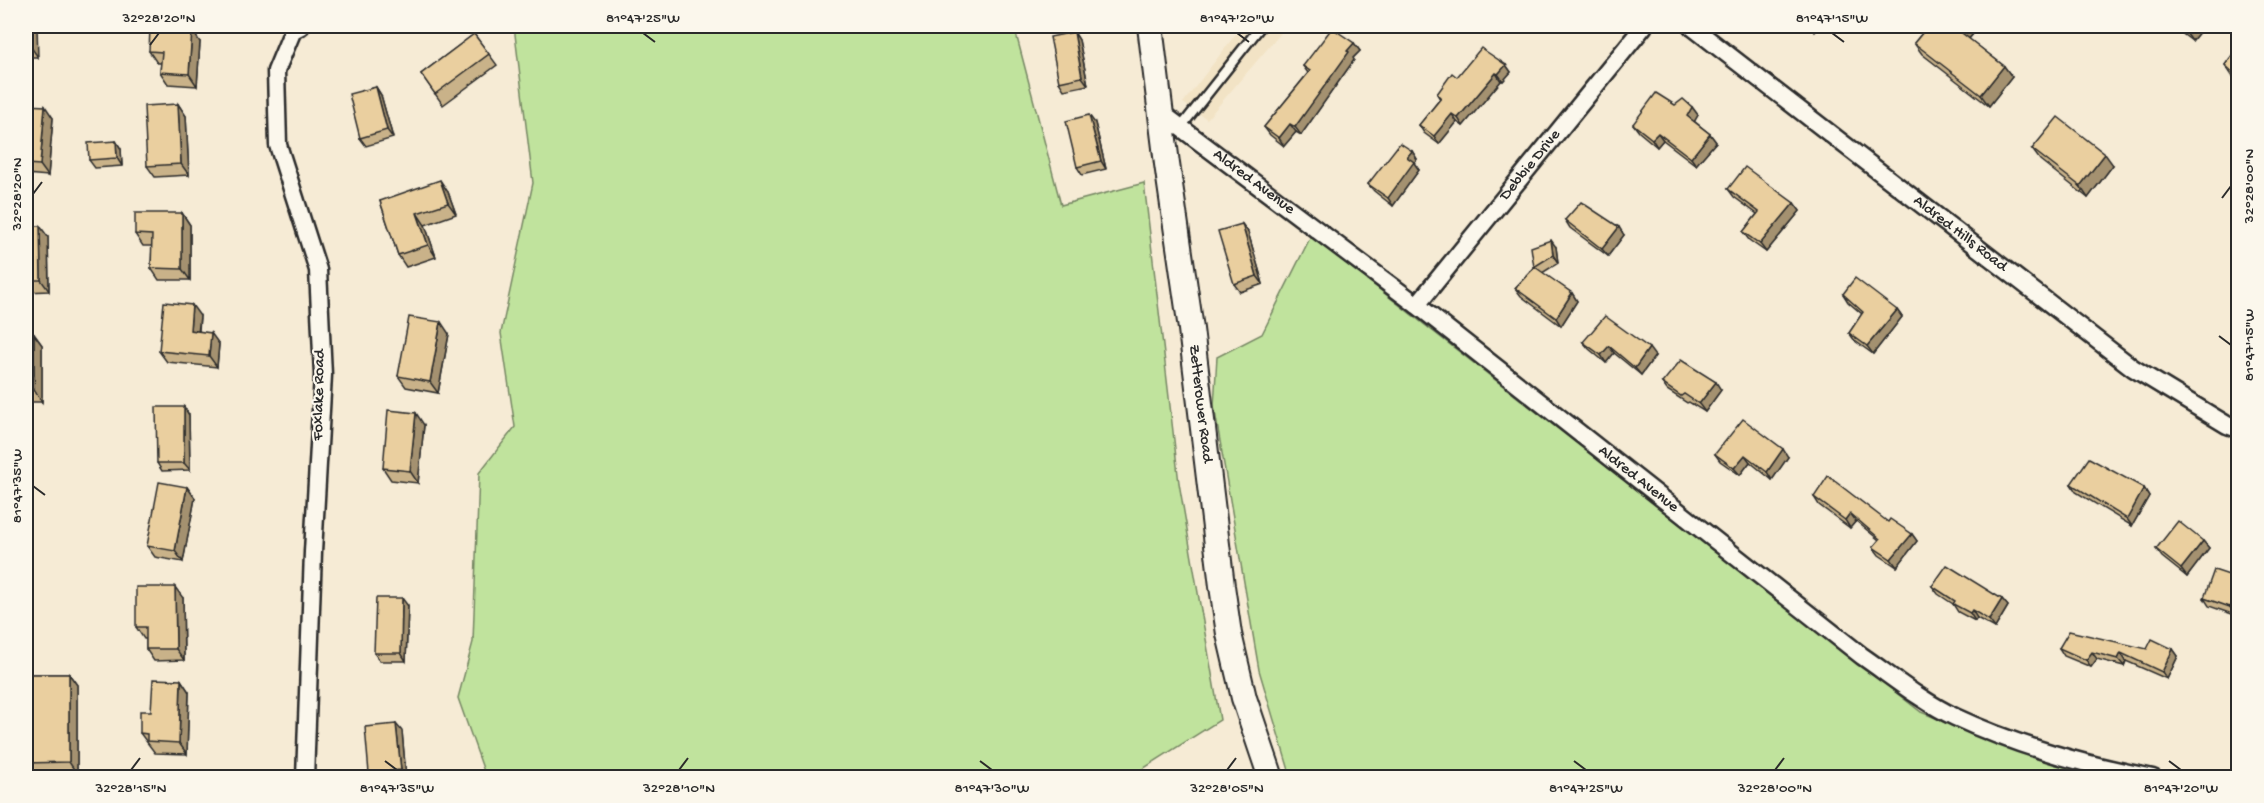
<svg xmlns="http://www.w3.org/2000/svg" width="2264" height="803" viewBox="0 0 2264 803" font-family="'Gochi Hand',sans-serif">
<rect width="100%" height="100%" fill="#f6ebd5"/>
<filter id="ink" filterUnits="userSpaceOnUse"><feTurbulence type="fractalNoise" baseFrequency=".0167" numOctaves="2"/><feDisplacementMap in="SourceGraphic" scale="12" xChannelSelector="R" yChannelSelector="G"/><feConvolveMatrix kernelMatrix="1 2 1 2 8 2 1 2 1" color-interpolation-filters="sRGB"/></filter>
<g filter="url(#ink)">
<polygon fill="#f2e3c5" points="1242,26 1287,26 1207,119 1183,103"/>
<g fill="#c0e39d" stroke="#768764" stroke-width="1.5">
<polygon points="514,26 1014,26 1061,205 1144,183 1179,483 1220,720 1130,777 486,777 458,698 473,642 479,473 515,427 501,333 533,183"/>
<polygon points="1311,236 1921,712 2005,746 2118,777 1291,777 1259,670 1214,406 1217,357 1262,334"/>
</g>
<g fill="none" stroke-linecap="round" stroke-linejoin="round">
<defs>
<polyline id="lane" points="1181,127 1261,26"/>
<g id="street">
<polyline points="301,26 293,30 276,71 278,145 318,270 323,375 313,552 305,778"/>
<path id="s1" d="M1691,26L2133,368L2227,425L2238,429"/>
<path id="s2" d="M1160,112L1417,305L1862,656C1891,676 1923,702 1955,717C2017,746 2086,765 2153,778"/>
<path id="s3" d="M1417,305L1644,26"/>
</g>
<g id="secondary">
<path id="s4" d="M1150,26L1167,164L1191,329L1222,586L1229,634L1244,698L1271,778"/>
</g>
</defs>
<use href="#lane" stroke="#2b2b2b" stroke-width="13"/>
<use href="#street" stroke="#2b2b2b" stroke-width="21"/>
<use href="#secondary" stroke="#2b2b2b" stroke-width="28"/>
<use href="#lane" stroke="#fbf7ec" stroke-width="8"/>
<use href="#street" stroke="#fbf7ec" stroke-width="16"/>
<use href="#secondary" stroke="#fbf7ec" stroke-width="24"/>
</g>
<g fill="#c9b289" stroke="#2b2b2b" stroke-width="1.5">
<polygon points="26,26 38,57 26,57"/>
<polygon points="1928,26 1967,26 1973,34 1969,39 2004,66 2012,77 1989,106 1922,54 1914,43"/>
<polygon points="2172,26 2204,26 2192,41"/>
<polygon points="1074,32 1079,40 1088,85 1064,90 1059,82"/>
<polygon points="474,34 497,65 443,105 421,74"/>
<polygon points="200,42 197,86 168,84 160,72 161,63 157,63 149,51"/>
<polygon points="1354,43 1360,51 1353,58 1354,60 1301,135 1296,132 1284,146 1270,135 1264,127 1308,73 1303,66"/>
<polygon points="2238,47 2238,83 2235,80 2225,65"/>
<polygon points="1506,65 1511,72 1503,81 1501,81 1463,126 1457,122 1439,144 1424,133 1419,125 1440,99 1437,94 1457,77"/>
<polygon points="376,87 381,95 393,138 366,146 360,138"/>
<polygon points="178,104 186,116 189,175 155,177 147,166"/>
<polygon points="26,105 53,118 48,176 26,174"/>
<polygon points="1675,105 1692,107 1698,115 1694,121 1710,134 1716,142 1696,165 1663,140 1657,147 1639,132 1633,124"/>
<polygon points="1095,123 1106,169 1082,175 1077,167"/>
<polygon points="116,141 121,149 122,166 95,168 89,160"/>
<polygon points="2032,149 2113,165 2088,198 2040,160"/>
<polygon points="1412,151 1417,159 1414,163 1419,170 1393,206 1374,191 1368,184"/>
<polygon points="1728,189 1794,203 1800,211 1766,252 1749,240 1743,232 1757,214 1734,197"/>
<polygon points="448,192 456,214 425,225 436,257 406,267 398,255 380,201"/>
<polygon points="182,213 190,225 190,280 159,280 151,268 152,246 143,246 135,234"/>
<polygon points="1565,220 1624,235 1608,256 1570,228"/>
<polygon points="1242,224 1248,232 1263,284 1240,292 1234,284"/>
<polygon points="26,226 48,237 49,291 26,292"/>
<polygon points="1556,247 1558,263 1542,273 1572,293 1577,301 1561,326 1521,296 1515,288 1534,268 1534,267"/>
<polygon points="1843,294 1897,310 1902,317 1873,354 1855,341 1849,333 1862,314 1848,302"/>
<polygon points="2238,304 2238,323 2232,314"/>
<polygon points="200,316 199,331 219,344 217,367 167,362 159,351"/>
<polygon points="26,334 34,334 42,345 42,402 26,402"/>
<polygon points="449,334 438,393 406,387 398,376"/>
<polygon points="1583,342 1655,356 1641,375 1614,353 1606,363 1589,349"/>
<polygon points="1662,383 1721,390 1705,412 1689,402 1687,403 1667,390"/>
<polygon points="184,407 189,415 190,470 162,471 157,463"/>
<polygon points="424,425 418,483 391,480 383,468"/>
<polygon points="1715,454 1788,457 1772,480 1750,462 1740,475 1720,461"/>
<polygon points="2071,484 2144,488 2149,496 2132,526 2076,492"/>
<polygon points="187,487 195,498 183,562 155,557 147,546"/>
<polygon points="1814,497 1888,522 1912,534 1917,541 1897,567 1879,555 1873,547 1879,540 1856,521 1850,528 1819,505"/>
<polygon points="2203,541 2209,548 2187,577 2162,557 2156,549"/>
<polygon points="2238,578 2238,611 2235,615 2209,606 2204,598"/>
<polygon points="1932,586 2002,599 2008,606 1995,628 1977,618 1975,621 1958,612 1953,604 1938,594"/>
<polygon points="183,598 184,660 154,661 146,649 146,639 144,639 136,627"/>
<polygon points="408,606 406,661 380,661 374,653"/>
<polygon points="2059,648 2147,649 2173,649 2178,656 2167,679 2126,661 2124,666 2097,659 2091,667 2064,656"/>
<polygon points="26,674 69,674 77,685 77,774 26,774"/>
<polygon points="181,680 189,692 187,754 155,753 140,733"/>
<polygon points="402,731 406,777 372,777 369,773"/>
</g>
<g fill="#a4916f" stroke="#2b2b2b" stroke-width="1.5">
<polygon points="30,26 37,26 38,57 30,46"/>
<polygon points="1811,26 1820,26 1815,32"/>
<polygon points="1962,26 1967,26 1973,34 1966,42 1958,30"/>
<polygon points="2188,26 2204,26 2192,41 2184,30"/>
<polygon points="192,30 200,42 197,86 189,74"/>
<polygon points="1074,32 1079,40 1088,85 1082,77"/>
<polygon points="1354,43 1360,51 1353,58 1354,60 1301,135 1295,127 1347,51"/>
<polygon points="1506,65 1511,72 1503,81 1498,74"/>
<polygon points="2004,66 2012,77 1989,106 1981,95"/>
<polygon points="1496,73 1501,81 1463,126 1458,118"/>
<polygon points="376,87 381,95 393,138 387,130"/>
<polygon points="178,104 186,116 189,175 181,164"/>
<polygon points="45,106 53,118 48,176 40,165"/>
<polygon points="1692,107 1698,115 1693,124 1687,116"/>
<polygon points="1452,114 1457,122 1439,144 1434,136"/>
<polygon points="1089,115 1095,123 1106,169 1101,161"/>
<polygon points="1290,124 1296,132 1284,146 1279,138"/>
<polygon points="1658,133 1663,140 1657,147 1652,139"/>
<polygon points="1710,134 1716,142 1696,165 1691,158"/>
<polygon points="116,141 121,149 122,166 117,158"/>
<polygon points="1412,151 1417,159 1414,163 1419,170 1393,206 1388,198 1407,157"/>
<polygon points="2105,154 2113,165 2088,198 2080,186"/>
<polygon points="440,180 448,192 456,214 448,203"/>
<polygon points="1794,203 1800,211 1766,252 1760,244"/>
<polygon points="182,213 190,225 190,280 182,269"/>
<polygon points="417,213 425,225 436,257 428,245"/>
<polygon points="1242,224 1248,232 1263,284 1257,276"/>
<polygon points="40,226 48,237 49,291 41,280"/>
<polygon points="1619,227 1624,235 1608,256 1602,249"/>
<polygon points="1551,240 1556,247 1558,263 1553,255"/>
<polygon points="1572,293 1577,301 1561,326 1556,318"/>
<polygon points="192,305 200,316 197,342 190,330"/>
<polygon points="1897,310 1902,317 1873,354 1867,346"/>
<polygon points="441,322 449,334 438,393 430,382"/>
<polygon points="211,333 219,344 217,367 209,356"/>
<polygon points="34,334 42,345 42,402 34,390"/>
<polygon points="1609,346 1614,353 1606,363 1601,355"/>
<polygon points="1649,348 1655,356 1641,375 1635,368"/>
<polygon points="1716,382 1721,390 1705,412 1699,404"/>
<polygon points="184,407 189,415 190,470 184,463"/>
<polygon points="416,413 424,425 418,483 410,471"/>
<polygon points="1783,449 1788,457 1772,480 1767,472"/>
<polygon points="1745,455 1750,462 1740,475 1734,468"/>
<polygon points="187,487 195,498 183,562 175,551"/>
<polygon points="2144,488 2149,496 2132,526 2127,519"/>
<polygon points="1850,513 1856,521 1850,528 1845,520"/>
<polygon points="1912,534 1917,541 1897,567 1891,559"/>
<polygon points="2203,541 2209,548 2187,577 2181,569"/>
<polygon points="175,587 183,598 184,660 176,649"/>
<polygon points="402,598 408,606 406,661 401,653"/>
<polygon points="2002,599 2008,606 1995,628 1989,620"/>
<polygon points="2234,602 2238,608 2238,611 2235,615 2230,607"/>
<polygon points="1972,610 1977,618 1975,621 1970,613"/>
<polygon points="2173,649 2178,656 2167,679 2162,672"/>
<polygon points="2092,652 2097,659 2091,667 2086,660"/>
<polygon points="2121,653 2126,661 2124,666 2118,659"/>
<polygon points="69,674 77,685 77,774 69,762"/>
<polygon points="181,680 189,692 187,754 179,743"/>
<polygon points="396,724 402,731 406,777 401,770"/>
</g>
<g fill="#eacf9f" stroke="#2b2b2b" stroke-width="1.5">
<rect x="26" y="26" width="4" height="20"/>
<polygon points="1928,26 1962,26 1958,30 2004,66 1981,95 1914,43"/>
<polygon points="2179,26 2188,26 2184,30"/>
<polygon points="150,28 192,30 189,74 160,72 162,52 149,51"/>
<polygon points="1332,28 1354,43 1347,51 1349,52 1295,127 1290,124 1279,138 1264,127 1310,71 1303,66"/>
<polygon points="1074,32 1082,77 1059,82 1050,37"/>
<polygon points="474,34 489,54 435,94 421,74"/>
<polygon points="2238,47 2238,77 2225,65"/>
<polygon points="1481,48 1506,65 1498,74 1496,73 1458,118 1452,114 1434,136 1419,125 1441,98 1437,94 1452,73 1457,77"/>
<polygon points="376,87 387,130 360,138 349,94"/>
<polygon points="1656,93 1675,105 1683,99 1692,107 1687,116 1710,134 1691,158 1658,133 1652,139 1633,124"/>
<polygon points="178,104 181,164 147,166 144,106"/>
<polygon points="26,105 45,106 40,165 26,164"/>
<polygon points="1089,115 1101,161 1077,167 1066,121"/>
<polygon points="2058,117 2105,154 2080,186 2032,149"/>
<polygon points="116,141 117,158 89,160 88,143"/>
<polygon points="1400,143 1412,151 1407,157 1414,162 1388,198 1368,184"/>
<polygon points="1745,167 1794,203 1760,244 1743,232 1759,212 1728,189"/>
<polygon points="440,180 448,203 417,213 428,245 398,255 380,201"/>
<polygon points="1581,202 1619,227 1602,249 1565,220"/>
<polygon points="135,213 182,213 182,269 151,268 152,235 135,234"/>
<polygon points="1242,224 1257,276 1234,284 1218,231"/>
<polygon points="26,226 40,226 41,280 26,280"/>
<polygon points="1551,240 1553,255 1534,267 1531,247"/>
<polygon points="1535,267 1572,293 1556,318 1515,288"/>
<polygon points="1855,278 1897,310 1867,346 1849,333 1863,312 1843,294"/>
<polygon points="164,302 192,305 190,330 211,333 209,356 159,351"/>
<polygon points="2238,304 2238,319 2232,314"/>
<polygon points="1605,316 1649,348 1635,368 1609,346 1601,355 1583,342"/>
<polygon points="409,317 441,322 430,382 398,376"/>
<rect x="26" y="334" width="8" height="56"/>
<polygon points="1681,360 1716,382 1699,404 1684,394 1681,396 1662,383"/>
<polygon points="156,407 184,407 184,463 157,463"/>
<polygon points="388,410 416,413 410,471 383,468"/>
<polygon points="1743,419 1783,449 1767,472 1745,455 1734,468 1715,454"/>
<polygon points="2089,458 2144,488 2127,519 2071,484"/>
<polygon points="1828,476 1888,522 1890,519 1912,534 1891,559 1873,547 1880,539 1850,513 1845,520 1814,497"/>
<polygon points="159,482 187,487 175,551 147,546"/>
<polygon points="2178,521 2203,541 2181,569 2156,549"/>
<polygon points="1947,565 2002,599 1989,620 1972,610 1970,613 1953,604 1955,601 1932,586"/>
<polygon points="2214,570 2238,578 2238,603 2234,602 2230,607 2204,598"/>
<polygon points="136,587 175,587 176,649 146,649 146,627 136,627"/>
<polygon points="376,598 402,598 401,653 374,653"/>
<polygon points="2069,631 2147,649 2152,639 2173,649 2162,672 2121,653 2118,659 2092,652 2086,660 2059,648"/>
<polygon points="26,674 69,674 69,762 26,763"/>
<polygon points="153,679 181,680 179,743 147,741 147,734 140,733 140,711 151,711"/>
<polygon points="396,724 401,770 369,773 365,727"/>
</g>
</g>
<path fill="none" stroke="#2b2b2b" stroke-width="2" d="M643,33L655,42M1237,33L1249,42M1832,33L1844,42M150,45L159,33M33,194L42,182M2222,198L2231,186M2219,336L2231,345M33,486L45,495M385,761L397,770M980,761L992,770M1574,761L1586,770M2169,761L2181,770M131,770L140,758M679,770L688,758M1227,770L1236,758M1775,770L1784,758"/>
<g text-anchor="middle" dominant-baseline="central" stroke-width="4.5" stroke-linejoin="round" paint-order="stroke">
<g font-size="16" fill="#2b2b2b" stroke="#fbf7ec">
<text stroke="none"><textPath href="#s3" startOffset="180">Debbie Drive</textPath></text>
<text stroke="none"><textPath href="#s2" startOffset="117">Aldred Avenue</textPath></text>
<text stroke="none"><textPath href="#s1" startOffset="340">Aldred Hills Road</textPath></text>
<text transform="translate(320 395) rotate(-89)">Foxlake Road</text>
<text stroke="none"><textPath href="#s4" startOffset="381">Zetterower Road</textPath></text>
<text stroke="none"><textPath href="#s2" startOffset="603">Aldred Avenue</textPath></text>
</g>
</g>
<rect width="2264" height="803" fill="none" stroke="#fbf7ec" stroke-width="66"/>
<rect x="33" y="33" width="2198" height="737" fill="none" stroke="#2b2b2b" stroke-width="2"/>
<g font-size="15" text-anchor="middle" fill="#2b2b2b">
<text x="159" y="22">32°28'20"N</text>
<text x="643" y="22">81°47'25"W</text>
<text x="1237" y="22">81°47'20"W</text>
<text x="1832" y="22">81°47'15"W</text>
<text transform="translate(2248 186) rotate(-90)" y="5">32°28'00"N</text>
<text transform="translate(16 194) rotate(-90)" y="5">32°28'20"N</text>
<text transform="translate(2248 345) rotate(-90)" y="5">81°47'15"W</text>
<text transform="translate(16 486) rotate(-90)" y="5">81°47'35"W</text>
<text x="131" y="792">32°28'15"N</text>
<text x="397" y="792">81°47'35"W</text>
<text x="679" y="792">32°28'10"N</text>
<text x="992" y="792">81°47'30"W</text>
<text x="1227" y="792">32°28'05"N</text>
<text x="1586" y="792">81°47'25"W</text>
<text x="1775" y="792">32°28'00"N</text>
<text x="2181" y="792">81°47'20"W</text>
</g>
</svg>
